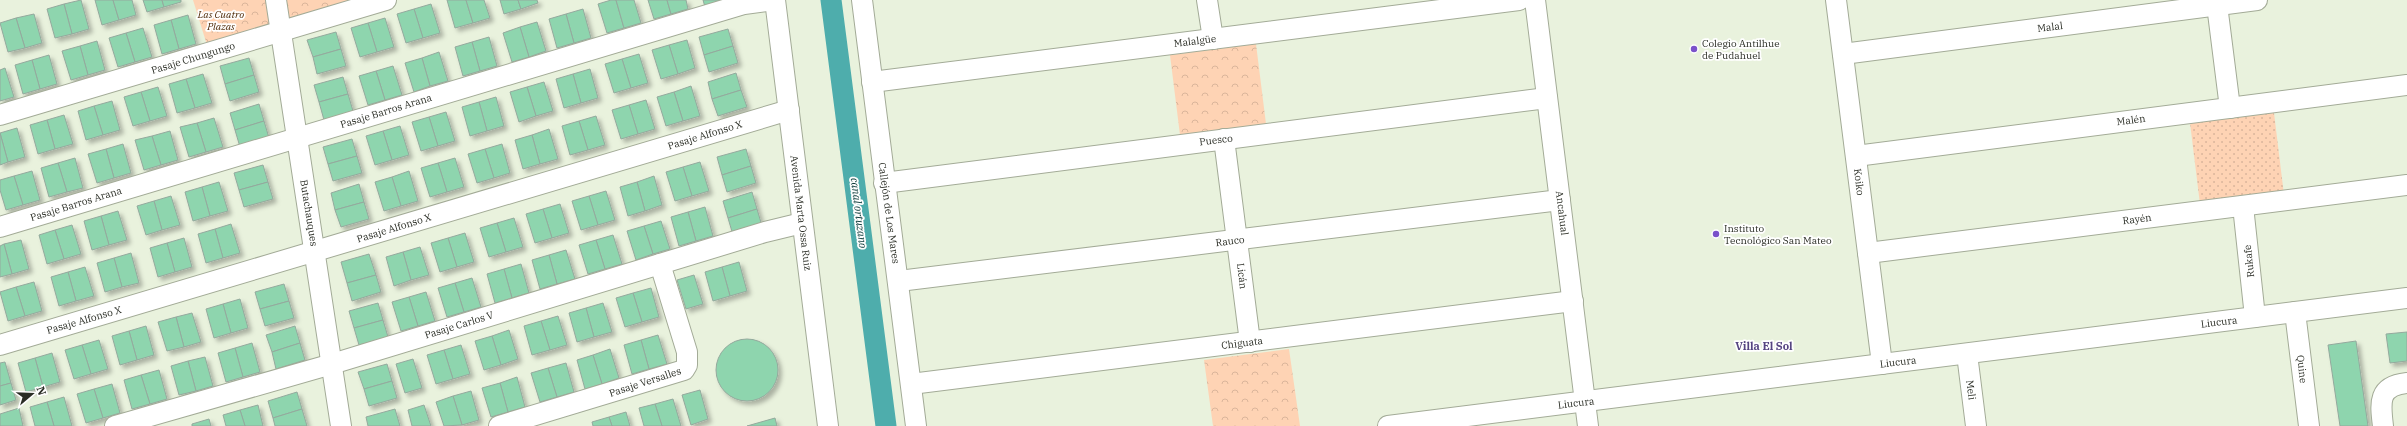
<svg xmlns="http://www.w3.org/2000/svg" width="2407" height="426" viewBox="0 0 2407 426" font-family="'IBM Plex Serif',serif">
<defs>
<pattern id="grass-dots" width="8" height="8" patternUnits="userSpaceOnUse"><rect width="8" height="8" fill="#fed3b4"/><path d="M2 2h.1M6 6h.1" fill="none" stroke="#dab59b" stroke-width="1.8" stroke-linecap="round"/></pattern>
<pattern id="park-crowns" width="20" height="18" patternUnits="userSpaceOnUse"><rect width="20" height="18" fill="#fed3b4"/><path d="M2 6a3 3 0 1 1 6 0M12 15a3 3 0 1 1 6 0" fill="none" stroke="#dab59b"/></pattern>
<filter id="shadow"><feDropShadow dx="3.5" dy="3.5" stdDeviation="2" flood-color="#0004"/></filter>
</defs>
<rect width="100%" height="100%" fill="#e9f2dd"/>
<polygon fill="url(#grass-dots)" points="2274,113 2284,195 2200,204 2190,123"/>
<g fill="url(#park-crowns)">
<polygon points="193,0 355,0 207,45"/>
<polygon points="1256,44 1266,124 1180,135 1170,55"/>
<polygon points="1289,349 1300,426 1213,426 1204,360"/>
</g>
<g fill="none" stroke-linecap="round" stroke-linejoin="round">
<polyline stroke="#4eadac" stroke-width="21" points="831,0 886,426"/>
</g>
<g fill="#8ed5ae" stroke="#94a99d" filter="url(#shadow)">
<polygon points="81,0 89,29 72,34 64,4"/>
<polygon points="95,0 113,0 119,20 102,25"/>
<polygon points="113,0 132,0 136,15 119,20"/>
<polygon points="143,0 162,0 164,7 147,12"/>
<polygon points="162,0 181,0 181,2 164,7"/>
<polygon points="447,0 466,0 473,23 455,28"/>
<polygon points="466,0 484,0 490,18 473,23"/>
<polygon points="500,0 518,0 521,9 504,14"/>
<polygon points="518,0 537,0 538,3 521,9"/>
<polygon points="611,0 616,0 624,28 607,33 598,4"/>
<polygon points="616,0 634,0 641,23 624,28"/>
<polygon points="648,0 667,0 671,14 654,19"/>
<polygon points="667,0 686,0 688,9 671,14"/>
<polygon points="703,0 727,0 705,7"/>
<polygon points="64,4 72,34 55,38 47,9"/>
<polygon points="431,4 440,33 423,38 414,9"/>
<polygon points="414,9 423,38 406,43 397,14"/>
<polygon points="583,9 591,38 574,43 566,14"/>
<polygon points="34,14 42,43 25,48 16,18"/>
<polygon points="566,14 574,43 557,48 549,19"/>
<polygon points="188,15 196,44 179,49 171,20"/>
<polygon points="16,18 25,48 8,52 0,23"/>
<polygon points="385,18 394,47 377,52 368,23"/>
<polygon points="171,20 179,49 162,54 154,25"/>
<polygon points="537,22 546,51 529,57 520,27"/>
<polygon points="368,23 377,52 360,57 351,28"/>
<polygon points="520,27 529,57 512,62 503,33"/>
<polygon points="143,28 152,57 135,62 126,33"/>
<polygon points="728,29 733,46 704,55 699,37"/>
<polygon points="336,32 341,49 313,57 307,40"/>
<polygon points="126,33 135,62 118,67 109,38"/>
<polygon points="489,37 497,66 480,71 472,42"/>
<polygon points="687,40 695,68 678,74 669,45"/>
<polygon points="97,41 105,70 88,75 80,46"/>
<polygon points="472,42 480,71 463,76 455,47"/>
<polygon points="669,45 678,74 661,79 652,50"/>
<polygon points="80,46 88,75 71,80 62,51"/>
<polygon points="733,46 738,63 709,72 704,55"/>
<polygon points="341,49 346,66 317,74 313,57"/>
<polygon points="439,52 448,81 430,86 422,58"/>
<polygon points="639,54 648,83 631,88 622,59"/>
<polygon points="49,55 57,84 40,89 32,60"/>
<polygon points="249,58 254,75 225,84 220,66"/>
<polygon points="422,58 430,86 414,92 405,63"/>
<polygon points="622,59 631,88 614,93 605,64"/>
<polygon points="32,60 40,89 23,94 15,65"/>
<polygon points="393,66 402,95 385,100 376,71"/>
<polygon points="5,68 14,97 0,101 0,70"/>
<polygon points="590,69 598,98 581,103 573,74"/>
<polygon points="376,71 385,100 368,105 359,76"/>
<polygon points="736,73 741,90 712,99 708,82"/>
<polygon points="203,74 212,103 195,108 186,79"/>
<polygon points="573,74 581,103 564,108 556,79"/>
<polygon points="254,75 259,92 230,101 225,84"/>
<polygon points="343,77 348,94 319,102 314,85"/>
<polygon points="186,79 195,108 177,113 169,84"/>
<polygon points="544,82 553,111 536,116 527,87"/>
<polygon points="691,86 700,116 683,121 674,92"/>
<polygon points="158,87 167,116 150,121 141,92"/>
<polygon points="527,87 536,116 519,122 510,92"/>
<polygon points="741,90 747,107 718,116 712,99"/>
<polygon points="141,92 150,121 133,126 124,97"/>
<polygon points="674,92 683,121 666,126 657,97"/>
<polygon points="348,94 353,111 324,120 319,102"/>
<polygon points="496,97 504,126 487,131 479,102"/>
<polygon points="646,100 655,129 638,134 629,105"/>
<polygon points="112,101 120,130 103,135 94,106"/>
<polygon points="479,102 487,131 470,136 462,107"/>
<polygon points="259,104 264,121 235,130 230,113"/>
<polygon points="629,105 638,134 621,139 612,110"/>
<polygon points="94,106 103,135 86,140 78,111"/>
<polygon points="446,112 455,141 438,146 429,117"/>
<polygon points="64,115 73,144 55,149 47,120"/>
<polygon points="596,116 605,145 588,150 579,121"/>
<polygon points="429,117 438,146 421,151 412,122"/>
<polygon points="214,118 223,147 206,152 197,123"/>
<polygon points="47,120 55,149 38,154 30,125"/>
<polygon points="264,121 269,138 240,147 235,130"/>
<polygon points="579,121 588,150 570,155 562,126"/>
<polygon points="197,123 206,152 189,157 180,127"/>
<polygon points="400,126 409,155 392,160 383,131"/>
<polygon points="17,128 25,157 8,162 0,133"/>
<polygon points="549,129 558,159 540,164 532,135"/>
<polygon points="170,131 178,160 161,165 152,136"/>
<polygon points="383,131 392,160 375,165 366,136"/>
<polygon points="0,133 8,162 0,165"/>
<polygon points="532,135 540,164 523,169 515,140"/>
<polygon points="152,136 161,165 144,170 135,140"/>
<polygon points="352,139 357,156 328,164 323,147"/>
<polygon points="123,144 131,173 114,178 106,149"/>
<polygon points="502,144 510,173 494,178 485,149"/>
<polygon points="106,149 114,178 97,183 88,154"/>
<polygon points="485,149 494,178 477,183 468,154"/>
<polygon points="746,149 751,166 722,175 717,157"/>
<polygon points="357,156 362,173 333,181 328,164"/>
<polygon points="75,158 83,188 67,192 58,163"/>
<polygon points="455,158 464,187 447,192 438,163"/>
<polygon points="700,162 709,191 692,196 683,167"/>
<polygon points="58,163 67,192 49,197 41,168"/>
<polygon points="438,163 447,192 430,197 421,168"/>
<polygon points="263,165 268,182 239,190 234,173"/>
<polygon points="751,166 756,183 727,192 722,175"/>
<polygon points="683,167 692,196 675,201 666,172"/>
<polygon points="32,171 40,200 23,205 14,176"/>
<polygon points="409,171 418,201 401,206 392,177"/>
<polygon points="14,176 23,205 6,210 0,190 0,180"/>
<polygon points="654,176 662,205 645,211 637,182"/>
<polygon points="392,177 401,206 384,211 375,182"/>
<polygon points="219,182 228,211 210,216 202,187"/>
<polygon points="268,182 273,199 244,207 239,190"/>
<polygon points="637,182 645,211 628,216 620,187"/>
<polygon points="359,184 364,202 335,210 331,193"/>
<polygon points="202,187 210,216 193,221 185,192"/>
<polygon points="606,191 615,220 598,225 589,196"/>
<polygon points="752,192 757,209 728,218 723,201"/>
<polygon points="171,196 180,225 162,230 154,201"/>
<polygon points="589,196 598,225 581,230 572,201"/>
<polygon points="154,201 162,230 146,235 137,206"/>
<polygon points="364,202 369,219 341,227 335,210"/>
<polygon points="560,204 569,233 552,238 543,209"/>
<polygon points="705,207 713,236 696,241 688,212"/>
<polygon points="543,209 552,238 535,243 526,214"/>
<polygon points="757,209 762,226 733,235 728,218"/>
<polygon points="118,211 127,240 109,245 101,216"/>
<polygon points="688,212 696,241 679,246 671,217"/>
<polygon points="101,216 109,245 92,250 84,221"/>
<polygon points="514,218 523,247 506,252 497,223"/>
<polygon points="661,221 670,249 653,254 644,226"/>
<polygon points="497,223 506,252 489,257 480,228"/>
<polygon points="231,224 240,253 223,258 215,229"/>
<polygon points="72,225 81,254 64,259 55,230"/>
<polygon points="644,226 653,254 636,260 627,231"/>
<polygon points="215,229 223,258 206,263 198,234"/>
<polygon points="55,230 64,259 47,264 39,235"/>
<polygon points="465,233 474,262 457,267 448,238"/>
<polygon points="613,235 622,264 605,269 596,240"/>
<polygon points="184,238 192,267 175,272 167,243"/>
<polygon points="448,238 457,267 440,272 431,243"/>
<polygon points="21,240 29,269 12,274 4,244"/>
<polygon points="596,240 605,269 588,274 579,245"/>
<polygon points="167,243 175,272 158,277 150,248"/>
<polygon points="4,244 12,274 0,277 0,246"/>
<polygon points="420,247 429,275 411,280 403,252"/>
<polygon points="566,250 575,279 557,284 549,255"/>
<polygon points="403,252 411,280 394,286 386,257"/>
<polygon points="131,253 139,283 122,287 114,258"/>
<polygon points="369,254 376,275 347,283 341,262"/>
<polygon points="549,255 557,284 540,289 532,260"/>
<polygon points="114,258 122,287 105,292 97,263"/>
<polygon points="739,262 747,291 730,296 722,267"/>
<polygon points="521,264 529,293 512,298 504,269"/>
<polygon points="85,267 94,296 76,301 68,272"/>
<polygon points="722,267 730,296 713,301 705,272"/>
<polygon points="504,269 512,298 495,303 487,274"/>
<polygon points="68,272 76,301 59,306 51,277"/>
<polygon points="376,275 381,292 352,301 347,283"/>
<polygon points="694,275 703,304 686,309 677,280"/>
<polygon points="472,278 481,307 464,312 455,283"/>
<polygon points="34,282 42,311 25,316 16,287"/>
<polygon points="455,283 464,312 447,317 438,288"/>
<polygon points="284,284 289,301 260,309 255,292"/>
<polygon points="16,287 25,316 8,321 0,292"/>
<polygon points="651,288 659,317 642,322 633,293"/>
<polygon points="426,292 435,321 418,326 409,297"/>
<polygon points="633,293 642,322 625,327 616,298"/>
<polygon points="409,297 418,326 401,331 392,302"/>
<polygon points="240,299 248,328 231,333 223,304"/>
<polygon points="289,301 294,318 265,326 260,309"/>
<polygon points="378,303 383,320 354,328 349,311"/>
<polygon points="603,303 612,332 594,337 586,308"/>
<polygon points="223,304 231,333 214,338 206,309"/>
<polygon points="586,308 594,337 577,342 569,313"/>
<polygon points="192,313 201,342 184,347 176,317"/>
<polygon points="558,316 567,345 550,350 541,321"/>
<polygon points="176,317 184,347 167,351 158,322"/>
<polygon points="383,320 388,337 359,345 354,328"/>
<polygon points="541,321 550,350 532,355 524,326"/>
<polygon points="146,326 154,355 137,360 129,331"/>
<polygon points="295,326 300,343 272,352 266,335"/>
<polygon points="509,330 518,359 501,365 492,336"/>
<polygon points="129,331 137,360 120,365 112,336"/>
<polygon points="2407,332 2407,361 2390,363 2386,334"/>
<polygon points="658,335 667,364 649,369 641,340"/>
<polygon points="492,336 501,365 484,370 475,341"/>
<circle cx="747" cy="370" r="31"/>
<polygon points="99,340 108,369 91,374 82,345"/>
<polygon points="641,340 649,369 632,374 624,345"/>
<polygon points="2356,341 2368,426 2340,426 2328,345"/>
<polygon points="252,343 260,372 243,377 235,348"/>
<polygon points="300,343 305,360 276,369 272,352"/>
<polygon points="82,345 91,374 74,379 65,350"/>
<polygon points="461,345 470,374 453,379 444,350"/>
<polygon points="235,348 243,377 226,382 218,353"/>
<polygon points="610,349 619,378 602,384 593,355"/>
<polygon points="444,350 453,379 436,384 427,355"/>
<polygon points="52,353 60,382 43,387 35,358"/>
<polygon points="593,355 602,384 585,389 577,360"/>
<polygon points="205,357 213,386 196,391 188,361"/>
<polygon points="35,358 43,387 26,392 18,363"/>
<polygon points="413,359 422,388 405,393 396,364"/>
<polygon points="188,361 196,391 179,395 171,366"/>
<polygon points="5,362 11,383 0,386 0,363"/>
<polygon points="566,363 574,392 557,397 548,368"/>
<polygon points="387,364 392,381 364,389 358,372"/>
<polygon points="548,368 557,397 540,402 531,373"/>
<polygon points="159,370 167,399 150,404 141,375"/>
<polygon points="141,375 150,404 132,409 124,380"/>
<polygon points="517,377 525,407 508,412 500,383"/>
<polygon points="392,381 397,398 369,406 364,389"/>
<polygon points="11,383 16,400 0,405 0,386"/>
<polygon points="500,383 508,412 491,417 482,388"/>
<polygon points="112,384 120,413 103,418 94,389"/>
<polygon points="94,389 103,418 86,423 77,394"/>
<polygon points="700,390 708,419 691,425 682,395"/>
<polygon points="471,391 479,420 462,425 453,396"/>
<polygon points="297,392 302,409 273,418 268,401"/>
<polygon points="453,396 462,425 444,426 436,402"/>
<polygon points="64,397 72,426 54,426 47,402"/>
<polygon points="673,399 681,426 662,426 655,404"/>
<polygon points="47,402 54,426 35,426 30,407"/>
<polygon points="655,404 662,426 644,426 639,408"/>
<polygon points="258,405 263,426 245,426 240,410"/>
<polygon points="424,405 431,426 412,426 408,410"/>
<polygon points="19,408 23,426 0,426 0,414"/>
<polygon points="302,409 307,426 275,426 273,418"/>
<polygon points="395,409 400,426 368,426 366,417"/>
<polygon points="240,410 245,426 226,426 223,415"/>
<polygon points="626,412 630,426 612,426 609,417"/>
<polygon points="609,417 612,426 593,426 592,422"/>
<polygon points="775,418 777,426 747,426"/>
<polygon points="209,419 211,426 192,426 192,424"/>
</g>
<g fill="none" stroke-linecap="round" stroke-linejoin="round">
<defs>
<g id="minor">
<polyline points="276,0 341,426"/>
<polyline points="775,0 828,426"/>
<polyline points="862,0 916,426"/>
<polyline points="1207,0 1213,39"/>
<polyline points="1535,0 1588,426"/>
<polyline points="1836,0 1882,364"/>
<polyline points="2217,5 2230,108"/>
<polyline points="1843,54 2257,0"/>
<polyline points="872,82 1519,0"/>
<polyline points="0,115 386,0"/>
<polyline points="1224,139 1250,342"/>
<polyline points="1856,156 2407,85"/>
<polyline points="884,183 1547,98"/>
<polyline points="2243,206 2255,317"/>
<polyline points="0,227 744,4 774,0"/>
<polyline points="1868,253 2407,185"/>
<polyline points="899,281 1560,200"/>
<polyline points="2295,312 2309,426"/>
<polyline points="0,345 789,110"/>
<polyline points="1967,354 1976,426"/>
<polyline points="911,384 1573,301"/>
<polyline points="115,426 332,364 765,232 802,223"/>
<polyline points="499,426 684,370 687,365 687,352 660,264"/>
<polyline points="1388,426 2407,298"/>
<path d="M2383,426C2380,402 2378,386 2407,383"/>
</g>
</defs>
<use href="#minor" stroke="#a3ab97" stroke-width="22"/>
<use href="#minor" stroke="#fff" stroke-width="20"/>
</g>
<g fill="#7a51ca" stroke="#fff" stroke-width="1.5">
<circle cx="1694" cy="49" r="4"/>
<circle cx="1716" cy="234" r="4"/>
</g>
<g text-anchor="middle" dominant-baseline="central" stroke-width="3.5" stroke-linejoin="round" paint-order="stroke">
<g font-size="10" font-style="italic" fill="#4c2704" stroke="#fff">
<text x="221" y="14">Las Cuatro<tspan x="221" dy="12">Plazas</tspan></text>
</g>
<g font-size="10" fill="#2a2d25" stroke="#fff">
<text transform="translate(2050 27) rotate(-7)">Malal</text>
<text transform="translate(1195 41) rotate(-7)">Malalgüe</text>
<text transform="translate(193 58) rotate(-17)">Pasaje Chungungo</text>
<text transform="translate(386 111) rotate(-17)">Pasaje Barros Arana</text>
<text transform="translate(2131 120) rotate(-7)">Malén</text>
<text transform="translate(705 135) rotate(-17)">Pasaje Alfonso X</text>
<text transform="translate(1216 140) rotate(-7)">Puesco</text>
<text transform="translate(1859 182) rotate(83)">Koiko</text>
<text transform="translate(76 204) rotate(-17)">Pasaje Barros Arana</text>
<text transform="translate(309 213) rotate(81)">Butachauques</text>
<text transform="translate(801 213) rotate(83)">Avenida Marta Ossa Ruiz</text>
<text transform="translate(889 213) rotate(82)">Callejón de Los Mares</text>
<text transform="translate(1562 213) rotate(83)">Ancahual</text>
<text transform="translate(2137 219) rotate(-7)">Rayén</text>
<text transform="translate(394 228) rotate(-17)">Pasaje Alfonso X</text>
<text transform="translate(1230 241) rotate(-7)">Rauco</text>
<text transform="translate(2249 261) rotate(-96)">Rukafe</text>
<text transform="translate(1242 276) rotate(83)">Licán</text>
<text transform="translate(84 320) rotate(-16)">Pasaje Alfonso X</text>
<text transform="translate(2219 322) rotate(-7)">Liucura</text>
<text transform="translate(459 325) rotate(-17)">Pasaje Carlos V</text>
<text transform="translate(1242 343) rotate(-7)">Chiguata</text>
<text transform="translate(1898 362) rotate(-7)">Liucura</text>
<text transform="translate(2302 369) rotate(83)">Quine</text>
<text transform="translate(645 382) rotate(-18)">Pasaje Versalles</text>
<text transform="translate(1971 390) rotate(83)">Meli</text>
<text transform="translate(1576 403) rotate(-7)">Liucura</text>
</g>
<g font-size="10" fill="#2a2d25" stroke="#fff" text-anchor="start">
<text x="1702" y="43">Colegio Antilhue<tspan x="1702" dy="12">de Pudahuel</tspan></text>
<text x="1724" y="228">Instituto<tspan x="1724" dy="12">Tecnológico San Mateo</tspan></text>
</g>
<g font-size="11" font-style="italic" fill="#0b3938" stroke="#fff">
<text transform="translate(859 213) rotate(83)">canal ortuzano</text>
</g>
<g font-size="11" font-weight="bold" fill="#554481" stroke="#fff">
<text x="1764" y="346">Villa El Sol</text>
</g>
</g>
<g transform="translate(32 394) rotate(71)" stroke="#ffffff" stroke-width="3" paint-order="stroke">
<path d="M0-3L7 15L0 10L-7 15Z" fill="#2a2d25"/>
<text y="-6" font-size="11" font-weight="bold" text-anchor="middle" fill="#2a2d25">N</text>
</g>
</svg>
